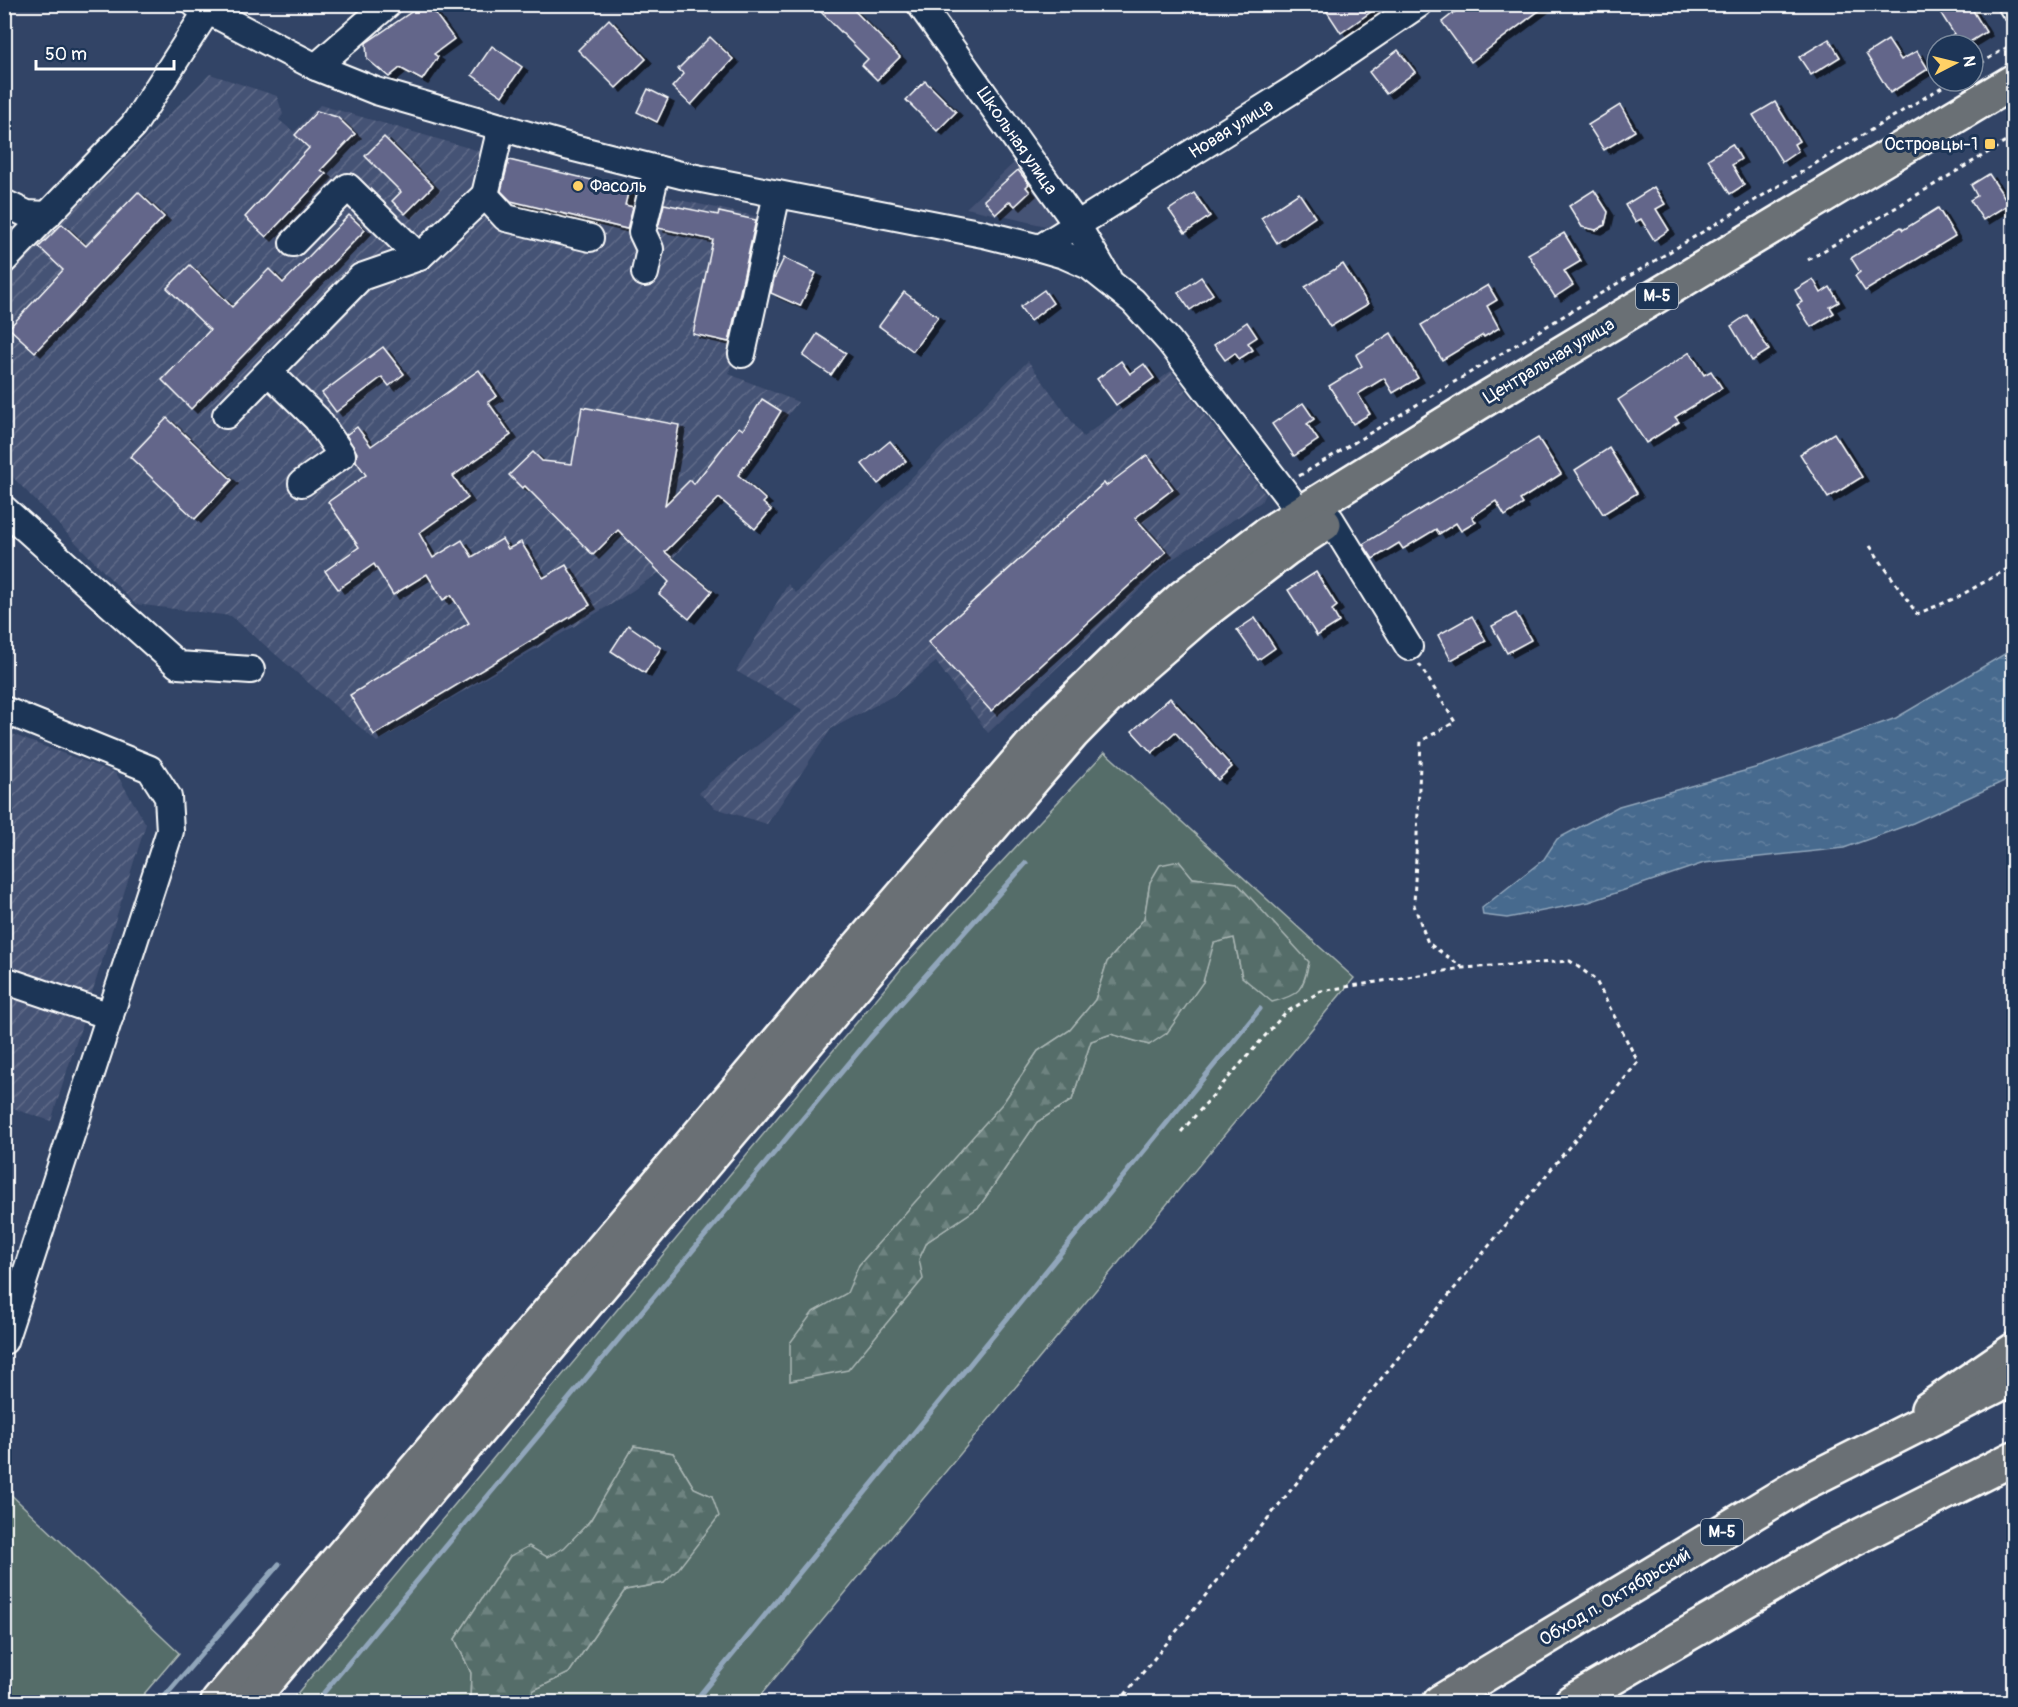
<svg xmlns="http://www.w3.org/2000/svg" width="2018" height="1707" viewBox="0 0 2018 1707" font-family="Pangolin,sans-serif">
<defs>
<pattern id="industrial-furrows" width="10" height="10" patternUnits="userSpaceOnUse" patternTransform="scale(1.5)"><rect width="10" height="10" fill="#455274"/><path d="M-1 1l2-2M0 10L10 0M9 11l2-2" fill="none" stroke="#616c89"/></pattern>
<pattern id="forest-firs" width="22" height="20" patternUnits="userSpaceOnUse" patternTransform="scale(1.5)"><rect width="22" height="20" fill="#556d69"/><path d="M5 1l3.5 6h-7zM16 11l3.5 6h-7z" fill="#6e8380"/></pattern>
<pattern id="water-ripples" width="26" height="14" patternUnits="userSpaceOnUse" patternTransform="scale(1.5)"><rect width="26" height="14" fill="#476a8e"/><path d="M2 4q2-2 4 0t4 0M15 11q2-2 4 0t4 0" fill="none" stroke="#63809f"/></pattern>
<filter id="shadow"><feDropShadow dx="6" dy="4" stdDeviation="0" flood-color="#0009"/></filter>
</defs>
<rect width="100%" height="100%" fill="#324466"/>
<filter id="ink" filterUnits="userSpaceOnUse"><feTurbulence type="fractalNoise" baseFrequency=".0167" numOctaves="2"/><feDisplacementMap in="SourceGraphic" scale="12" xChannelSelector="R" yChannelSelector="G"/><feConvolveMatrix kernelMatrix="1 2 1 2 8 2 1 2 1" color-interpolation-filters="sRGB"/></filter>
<g filter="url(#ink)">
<polygon fill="#455274" points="1018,159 1066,223 1059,229 966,208"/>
<g fill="url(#industrial-furrows)">
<polygon points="210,74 277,96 283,114 279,120 294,132 320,105 507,159 629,189 763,218 729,374 798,402 718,508 660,572 617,601 377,742 231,616 135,604 5,469 5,277"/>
<polygon points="1028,361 1083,437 1171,371 1265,494 1261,502 1171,560 988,733 936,662 893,696 831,729 767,824 715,808 699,793 710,782 803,710 736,671 788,584 796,593"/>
<polygon points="4,730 24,739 116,773 146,824 51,1121 5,1106"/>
</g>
<g fill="#556d69" stroke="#aab6b4" stroke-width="1.5" fill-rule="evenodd">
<path d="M1105,752L1354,978L755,1702H523L534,1690L569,1673L625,1590L664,1583L712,1496L694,1488L673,1453L634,1446C617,1476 582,1549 547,1557C536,1559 521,1556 510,1556L455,1639L471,1673L470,1702H290L902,968ZM1192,878L1237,883L1242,977L1234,937L1213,943L1203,982L1149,1045L1111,1034L1091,1041L1072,1100L1037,1122L979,1207L927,1242L919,1259L813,1312L847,1294L1003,1103L1038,1051L1070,1030L1095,1000L1107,962L1144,919L1150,882Z"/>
<polygon points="5,1489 179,1653 137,1702 5,1702"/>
</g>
<g fill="url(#forest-firs)" stroke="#aab6b4" stroke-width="1.5">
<path d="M1179,861L1193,878L1237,883L1309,962C1303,990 1300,995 1272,1002L1242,977L1234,938L1214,943L1203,982L1167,1033L1149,1045L1111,1034L1091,1041L1072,1100L1037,1122L979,1207L927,1242L919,1259L923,1279L848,1370L790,1381V1343L813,1312L847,1293L859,1265L1003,1103L1038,1051L1070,1030L1095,1000L1107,962L1144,919L1150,882L1160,865Z"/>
<polygon points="634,1446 673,1453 694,1488 712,1496 719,1516 679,1568 664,1583 625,1590 569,1673 534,1690 523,1702 470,1702 471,1673 455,1639 510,1556 529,1546 547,1557 564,1548 590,1521"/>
</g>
<g fill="url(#water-ripples)" stroke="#91a6bb" stroke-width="1.5">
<polygon points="2013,649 2013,777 1913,823 1844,848 1704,863 1589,902 1507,918 1483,915 1482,908 1544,859 1557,839 1619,806 1762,766 1896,718"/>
<polygon points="5,1428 11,1448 5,1475 4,1428"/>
</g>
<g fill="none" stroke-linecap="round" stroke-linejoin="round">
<g stroke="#91a6bb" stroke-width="5">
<polyline points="160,1702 279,1564"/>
<polyline points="316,1702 870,1038 1026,863"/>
<polyline points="694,1702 1260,1009"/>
</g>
</g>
<g fill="#63668a" stroke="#fff" stroke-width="1.5" filter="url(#shadow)">
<polygon points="423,4 428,4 454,39 434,54 438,57 422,80 400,68 389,77 367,59 366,43"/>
<polygon points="813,4 848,4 900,57 877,80 862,65 868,59"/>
<polygon points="1322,4 1382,4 1341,33"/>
<polygon points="1465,4 1548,4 1471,62 1442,22"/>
<polygon points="1935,4 1969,4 1986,32 1965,45 1936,45 1954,34"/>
<polygon points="609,19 646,59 616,88 578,50"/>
<polygon points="710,37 733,59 691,105 672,87 684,74 678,69"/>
<polygon points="1829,39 1840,57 1811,75 1799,57"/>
<polygon points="1888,40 1901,60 1917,51 1928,69 1890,93 1866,54"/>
<polygon points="492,46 522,67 502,96 472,75"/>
<polygon points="1398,50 1415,72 1386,94 1369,72"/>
<polygon points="925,81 956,112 937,131 906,100"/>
<polygon points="648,89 668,99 657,122 637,112"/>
<polygon points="1775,102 1799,141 1794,144 1798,151 1782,162 1753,115"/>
<polygon points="1620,105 1635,131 1604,150 1588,125"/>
<polygon points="317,111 337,117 355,134 321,170 326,174 266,237 245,217 309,148 295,135"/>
<polygon points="384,137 433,186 405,214 392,201 401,192 365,156"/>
<polygon points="1732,144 1741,159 1732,165 1744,185 1730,194 1708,159"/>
<polygon points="509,160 629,189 625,205 633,207 627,229 511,201 501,191"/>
<polygon points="1018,170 1029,184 1026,187 1030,192 1015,206 1010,201 996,214 984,200"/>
<polygon points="1989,174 2009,204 1983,220 1970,200 1977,196 1971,185"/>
<polygon points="1654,187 1665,204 1656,209 1669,230 1654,240 1641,219 1635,222 1625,205"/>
<polygon points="1594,190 1608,212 1605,225 1596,230 1582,227 1569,206"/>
<polygon points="138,192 164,217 35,352 9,328 63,270 39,247 62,224 86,246"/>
<polygon points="1194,193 1210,216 1185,233 1169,210"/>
<polygon points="1299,193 1315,217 1277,243 1261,218"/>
<polygon points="664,204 718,215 719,212 756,220 729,342 693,334 713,240 658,228"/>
<polygon points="1938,208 1955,236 1865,291 1855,276 1860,272 1851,258 1901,227 1903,230"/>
<polygon points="349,215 365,230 191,409 162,380 210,330 167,288 190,265 232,307 269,269 283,283"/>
<polygon points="1564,233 1581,261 1564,271 1573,285 1555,297 1528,254"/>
<polygon points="784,258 816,273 800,306 771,293 774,279"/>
<polygon points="1343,264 1368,304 1330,327 1305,287"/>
<polygon points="1201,277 1213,294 1190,310 1178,293"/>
<polygon points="1813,279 1821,293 1830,287 1839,302 1830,307 1834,313 1811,327 1797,305 1802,302 1795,290"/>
<polygon points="1488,285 1497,300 1487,306 1499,328 1484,337 1483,335 1442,360 1421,325"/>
<polygon points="1044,290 1053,303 1030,321 1020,307"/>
<polygon points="904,292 938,317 913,351 879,326"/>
<polygon points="1747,315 1769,350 1752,361 1731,326"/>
<polygon points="1247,322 1257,337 1248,343 1253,350 1239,359 1235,353 1225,360 1214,345"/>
<polygon points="1391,333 1418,378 1393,393 1384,378 1358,394 1370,414 1353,424 1329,386 1362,366 1356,355"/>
<polygon points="817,334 846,353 831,375 803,356"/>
<polygon points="383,347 404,374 389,386 382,377 336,412 322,393"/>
<polygon points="1690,352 1704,375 1711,371 1722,388 1675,417 1679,422 1646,443 1618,400"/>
<polygon points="1121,361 1130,374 1144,364 1154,378 1116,405 1097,379"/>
<polygon points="479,370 497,396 488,402 511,435 453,476 468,498 419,533 433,558 462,540 472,557 502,539 508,549 521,542 543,578 566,565 590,605 374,735 350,695 469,623 451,595 443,600 427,574 393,595 374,564 338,589 325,571 359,547 328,502 366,475 356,461 357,453 346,435 357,427 371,446"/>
<polygon points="762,399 781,411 761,444 738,475 766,500 763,503 771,510 755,529 719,498 665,552 712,591 689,619 659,594 669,582 618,530 593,555 525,486 522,488 509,475 533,452 542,461 572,464 582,407 679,425 665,505 690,480 694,484 739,427 743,430"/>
<polygon points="1303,403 1314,419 1307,424 1318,440 1294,456 1272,424"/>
<polygon points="167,418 232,480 195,519 130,457"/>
<polygon points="1834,433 1862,477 1828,498 1800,454"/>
<polygon points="1538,438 1561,474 1520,500 1523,504 1505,516 1496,501 1472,517 1476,522 1461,531 1456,523 1439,534 1436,529 1403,549 1399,543 1373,559 1363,544"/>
<polygon points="890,441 906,461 878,484 862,464"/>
<polygon points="1609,448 1637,493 1603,514 1575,470"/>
<polygon points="1147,455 1173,489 1135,518 1166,552 991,711 928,642 1104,483 1106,486"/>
<polygon points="1316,572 1337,606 1332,610 1339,622 1317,636 1288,590"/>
<polygon points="1516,613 1531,640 1507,653 1492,626"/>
<polygon points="1472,616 1486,641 1451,660 1438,635"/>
<polygon points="1255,618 1275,648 1258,660 1237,630"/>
<polygon points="628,625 661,648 645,673 611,651"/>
<polygon points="1170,698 1232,767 1218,780 1175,732 1152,753 1132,731"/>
</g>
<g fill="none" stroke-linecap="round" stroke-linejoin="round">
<defs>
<g id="minor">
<polyline points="195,4 316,67 376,91 570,147 681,175 983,234 1040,248 1064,255 1089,266 1133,301 1169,341 1312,528"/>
<polyline points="920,4 1077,225 1107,276"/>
<polyline points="2011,4 2014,9"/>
<polyline points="316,67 388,4"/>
<polyline points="501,127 485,195 506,218 590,238"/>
<polyline points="4,203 27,214 48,215"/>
<polyline points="293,243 348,187 419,257"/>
<polyline points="1040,248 1294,89 1419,4"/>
<polyline points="4,260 133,126 207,11"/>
<polyline points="645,273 650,249 642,232 657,169"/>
<polyline points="742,354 777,194"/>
<polyline points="269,372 317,419 342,455 302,483"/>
<polyline points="226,415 361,277 419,257 485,195"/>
<polyline points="4,509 178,665 251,670"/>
<polyline points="1331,520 1409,647"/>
<polyline points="4,710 150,769 168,797 170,831 4,1341"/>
<polyline points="4,980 110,1016"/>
</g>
<g id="major">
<polyline points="1928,1409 2014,1350"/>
<polyline points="218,1702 854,952 1055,718 1146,630 1183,597 1267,534 1477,404 2014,81"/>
<polyline points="249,1702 871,967 1072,734 1124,681 1199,616 1286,549 1324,524"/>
</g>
<g id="highway">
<polyline points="1440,1702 1798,1486 2014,1377"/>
<polyline points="1571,1702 1832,1550 2014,1458"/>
</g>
</defs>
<use href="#minor" stroke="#fff" stroke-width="30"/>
<use href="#major" stroke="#fff" stroke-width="38"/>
<use href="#highway" stroke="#fff" stroke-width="38"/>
<g stroke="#fff" stroke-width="3" stroke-dasharray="4.5 4.5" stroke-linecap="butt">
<polyline points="1973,68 2014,43"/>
<polyline points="1808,260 2014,137"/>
<polyline points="1299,476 1952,81"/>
<polyline points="1870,546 1917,614 1958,597 2014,565"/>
<polyline points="1419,664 1455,722 1421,741 1414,905 1428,943 1462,967"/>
<polyline points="1119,1702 1638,1062 1595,979 1570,961 1463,968 1321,991 1285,1013 1181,1132"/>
</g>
<use href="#minor" stroke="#1d3557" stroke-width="26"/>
<use href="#major" stroke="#6a7074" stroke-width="33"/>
<use href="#highway" stroke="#6a7074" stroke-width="33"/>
</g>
</g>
<g fill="#ffd166" stroke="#1d3557" stroke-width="2">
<rect x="1984" y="138" width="12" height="12" rx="3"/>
<circle cx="578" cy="186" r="6"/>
</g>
<g text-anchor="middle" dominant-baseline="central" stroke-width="6" stroke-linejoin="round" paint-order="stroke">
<g fill="#1d3557" stroke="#bbc2cd" stroke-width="1.5">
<rect x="1636" y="283" width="42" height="26" rx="4.5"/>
<rect x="1701" y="1519" width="42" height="26" rx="4.5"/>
</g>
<g font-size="16" font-weight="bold" fill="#fff">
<text x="1657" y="296">М-5</text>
<text x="1722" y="1532">М-5</text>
</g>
<g font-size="18" fill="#fff" stroke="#1d3557">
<text transform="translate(1231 129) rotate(-32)">Новая улица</text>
<text transform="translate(1017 141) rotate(55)">Школьная улица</text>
<text transform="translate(1549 361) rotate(-31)">Центральная улица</text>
<text transform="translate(1615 1597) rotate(-31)">Обход п. Октябрьский</text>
</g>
<g font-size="18" fill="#fff" stroke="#1d3557" text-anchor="end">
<text x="1978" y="144">Островцы-1</text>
<text x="590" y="186" text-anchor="start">Фасоль</text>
</g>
</g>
<rect width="2018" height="1707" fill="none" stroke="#1d3557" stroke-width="24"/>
<rect x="12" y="12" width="1994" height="1683" fill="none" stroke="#fff" stroke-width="2" filter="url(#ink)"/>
<g transform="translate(1955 63) rotate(83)"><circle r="28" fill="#1d3557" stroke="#77869a" stroke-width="1.5"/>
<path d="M0-4.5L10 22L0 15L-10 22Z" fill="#ffd166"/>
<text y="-9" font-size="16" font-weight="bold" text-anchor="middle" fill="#ffffff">N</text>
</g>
<path d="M36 60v9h138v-9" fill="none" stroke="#ffffff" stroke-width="3"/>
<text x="45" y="60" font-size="18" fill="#ffffff" stroke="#1d3557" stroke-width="4.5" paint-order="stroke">50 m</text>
</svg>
